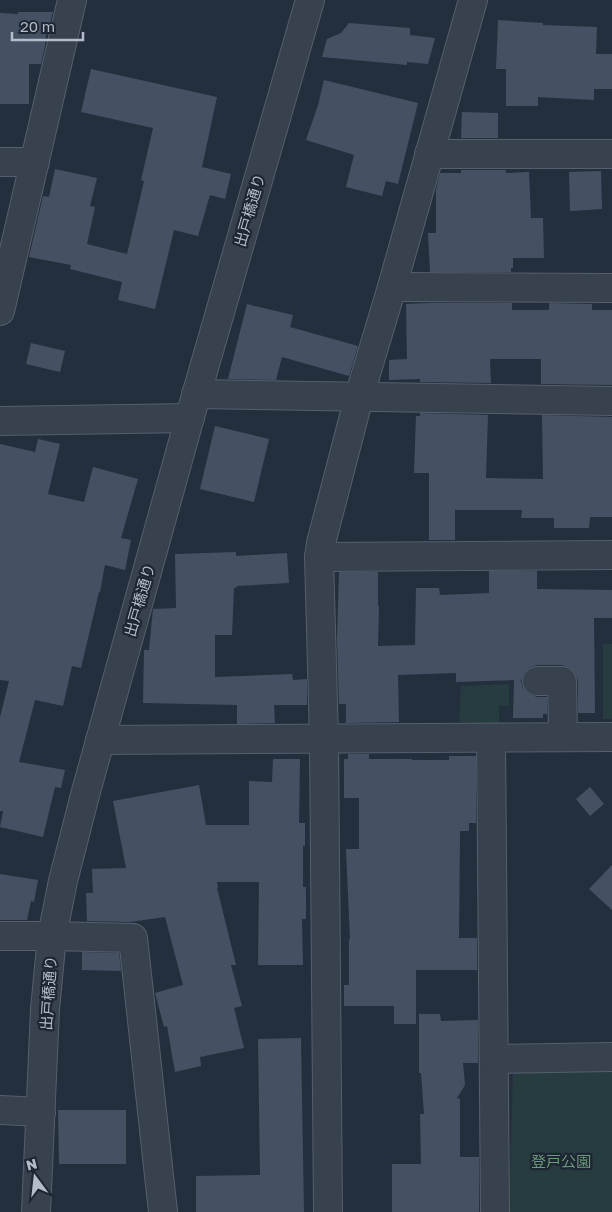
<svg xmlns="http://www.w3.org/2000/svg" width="612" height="1212" viewBox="0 0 612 1212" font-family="'Golos Text','Noto Sans JP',sans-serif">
<rect width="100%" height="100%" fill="#242f3e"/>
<g fill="#263c3f">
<rect x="603" y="644" width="9" height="75"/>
<polygon points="509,684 509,706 499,706 499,724 459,722 461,686"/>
<polygon points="612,1068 612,1212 509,1212 513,1071"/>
</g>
<g fill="#455162">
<polygon points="18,12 53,12 52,15 48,34 46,34 45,46 41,64 29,64 29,104 0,104 0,13 18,14"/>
<polygon points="498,20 543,23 543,25 597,27 596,54 612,54 612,89 594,89 594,100 538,97 538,106 506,106 506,69 496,69"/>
<polygon points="349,23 410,28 410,35 435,38 428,64 407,62 407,65 322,57 327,39 341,33"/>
<polygon points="91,69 217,97 202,167 231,174 225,199 210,195 198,236 174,230 155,309 118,300 122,282 70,269 71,265 29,257 43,196 49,197 55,169 97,178 90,206 95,207 87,244 127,254 144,181 141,180 153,128 81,112"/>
<polygon points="324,80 418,103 398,184 386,181 382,196 346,187 354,155 306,140 318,105"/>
<polygon points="462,112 498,113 498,138 461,138"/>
<polygon points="461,170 506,170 506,173 529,172 531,218 543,218 544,258 513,258 513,268 511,268 511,272 430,272 428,233 436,233 436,190 440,173 461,173"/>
<polygon points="601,171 602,209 570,211 569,172"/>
<polygon points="431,303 512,303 512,310 549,310 549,303 592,304 592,310 612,310 612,385 541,384 541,359 490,359 491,383 420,382 420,379 389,380 389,360 407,359 406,304"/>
<polygon points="247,304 293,315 290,327 358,346 349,376 282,357 276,380 228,379"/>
<polygon points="31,343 65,351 60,372 26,364"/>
<polygon points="420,413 488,415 486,478 543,479 542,415 612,417 612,517 590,517 589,528 554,528 554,518 521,518 522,510 455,510 455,540 429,540 429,473 414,473 416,416 420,416"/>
<polygon points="215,426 269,439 254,502 200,489"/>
<polygon points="38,439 60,444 48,494 84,502 93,467 138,479 121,538 131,540 125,570 105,565 100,592 99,592 81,668 72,666 63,706 35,700 19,762 65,770 61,788 55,787 43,837 0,827 3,811 0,811 0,717 9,681 0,680 0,444 35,452"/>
<polygon points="236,552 236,556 287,553 289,583 237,586 237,587 234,588 232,635 215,635 215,677 292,674 293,680 307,679 307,705 274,705 275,723 237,724 237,705 143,703 144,650 149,650 153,609 176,608 175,554"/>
<polygon points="489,571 537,571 537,589 612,590 612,618 594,618 595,713 578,713 578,680 575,673 570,668 562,665 537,665 530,667 524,673 521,681 523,688 529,694 537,697 547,697 547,714 543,714 543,718 513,718 514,680 456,682 456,673 398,675 399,722 346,723 346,704 339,704 337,638 339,572 378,572 378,606 379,606 378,646 415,645 416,588 439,588 440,595 489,593"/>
<polygon points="348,754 369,754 369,759 412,759 412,760 449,760 449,756 476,756 476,823 469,823 469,831 460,831 459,938 477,938 477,970 416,970 416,1024 394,1024 394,1006 344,1006 344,985 349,985 349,939 350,939 346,849 359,849 359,798 344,798 344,759 348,759"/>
<polygon points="273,759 300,759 299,823 305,823 305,846 303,846 303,887 306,887 306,919 302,919 303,965 258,965 259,882 217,882 218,888 217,888 236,965 231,965 242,1006 234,1008 244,1048 200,1057 201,1066 175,1072 167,1026 164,1027 155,993 183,985 165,917 130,922 87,921 86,893 93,893 92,869 126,868 113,801 199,785 206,825 249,825 249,781 272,782"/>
<polygon points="590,787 604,804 590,816 576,799"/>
<polygon points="612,865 612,910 589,889"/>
<polygon points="0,874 38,880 34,902 31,901 27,920 0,920"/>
<polygon points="82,952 119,953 121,971 82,970"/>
<polygon points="419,1014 440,1014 441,1021 478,1020 478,1063 463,1063 465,1085 457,1098 460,1099 460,1157 479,1157 479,1212 392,1212 392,1164 421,1164 420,1114 424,1114 421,1073 419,1073"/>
<polygon points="301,1038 304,1212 196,1212 196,1176 260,1175 258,1039"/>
<polygon points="58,1110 126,1110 126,1164 59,1164"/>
</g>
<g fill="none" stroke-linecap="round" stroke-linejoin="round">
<defs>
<g id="minor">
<polyline points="429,154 612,154"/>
<polyline points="0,162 35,162"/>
<polyline points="392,287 612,288"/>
<polyline points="0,311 72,0"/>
<polyline points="196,394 612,401"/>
<polyline points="0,421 190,418"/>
<polyline points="319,557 612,555"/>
<polyline points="537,681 562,681 563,737"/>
<polyline points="491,738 495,1212"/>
<polyline points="100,740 612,737"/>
<polyline points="0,936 52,936 133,938 163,1212"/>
<polyline points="494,1059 612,1057"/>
<polyline points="0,1110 41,1112"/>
<polyline points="36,1212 45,1009 52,936 63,881 85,795 193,406 310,0"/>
<polyline points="328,1212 324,739 319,557 321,543 359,397 392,287 473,0"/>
</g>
</defs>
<use href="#minor" stroke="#565f6c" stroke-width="30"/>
<use href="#minor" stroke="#38414e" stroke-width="28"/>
</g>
<g text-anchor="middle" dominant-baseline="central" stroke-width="4.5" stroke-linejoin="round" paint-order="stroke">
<g font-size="15" fill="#b4bcc9" stroke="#1d2633">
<text transform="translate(249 210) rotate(-74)">出戸橋通り</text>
<text transform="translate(139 600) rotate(-74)">出戸橋通り</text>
<text transform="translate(48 993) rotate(-86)">出戸橋通り</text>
</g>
<g font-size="15" fill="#6b9a76" stroke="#1d2633">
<text x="561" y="1161">登戸公園</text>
</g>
</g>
<g transform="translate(35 1177) rotate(345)" stroke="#1d2633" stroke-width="4" paint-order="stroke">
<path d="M0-4L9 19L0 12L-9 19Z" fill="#b4bcc9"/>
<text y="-8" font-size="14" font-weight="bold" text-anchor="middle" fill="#b4bcc9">N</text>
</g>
<path d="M12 32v8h71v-8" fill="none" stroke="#b4bcc9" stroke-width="2.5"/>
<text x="20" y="32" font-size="15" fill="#b4bcc9" stroke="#1d2633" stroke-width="4" paint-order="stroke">20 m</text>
</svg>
